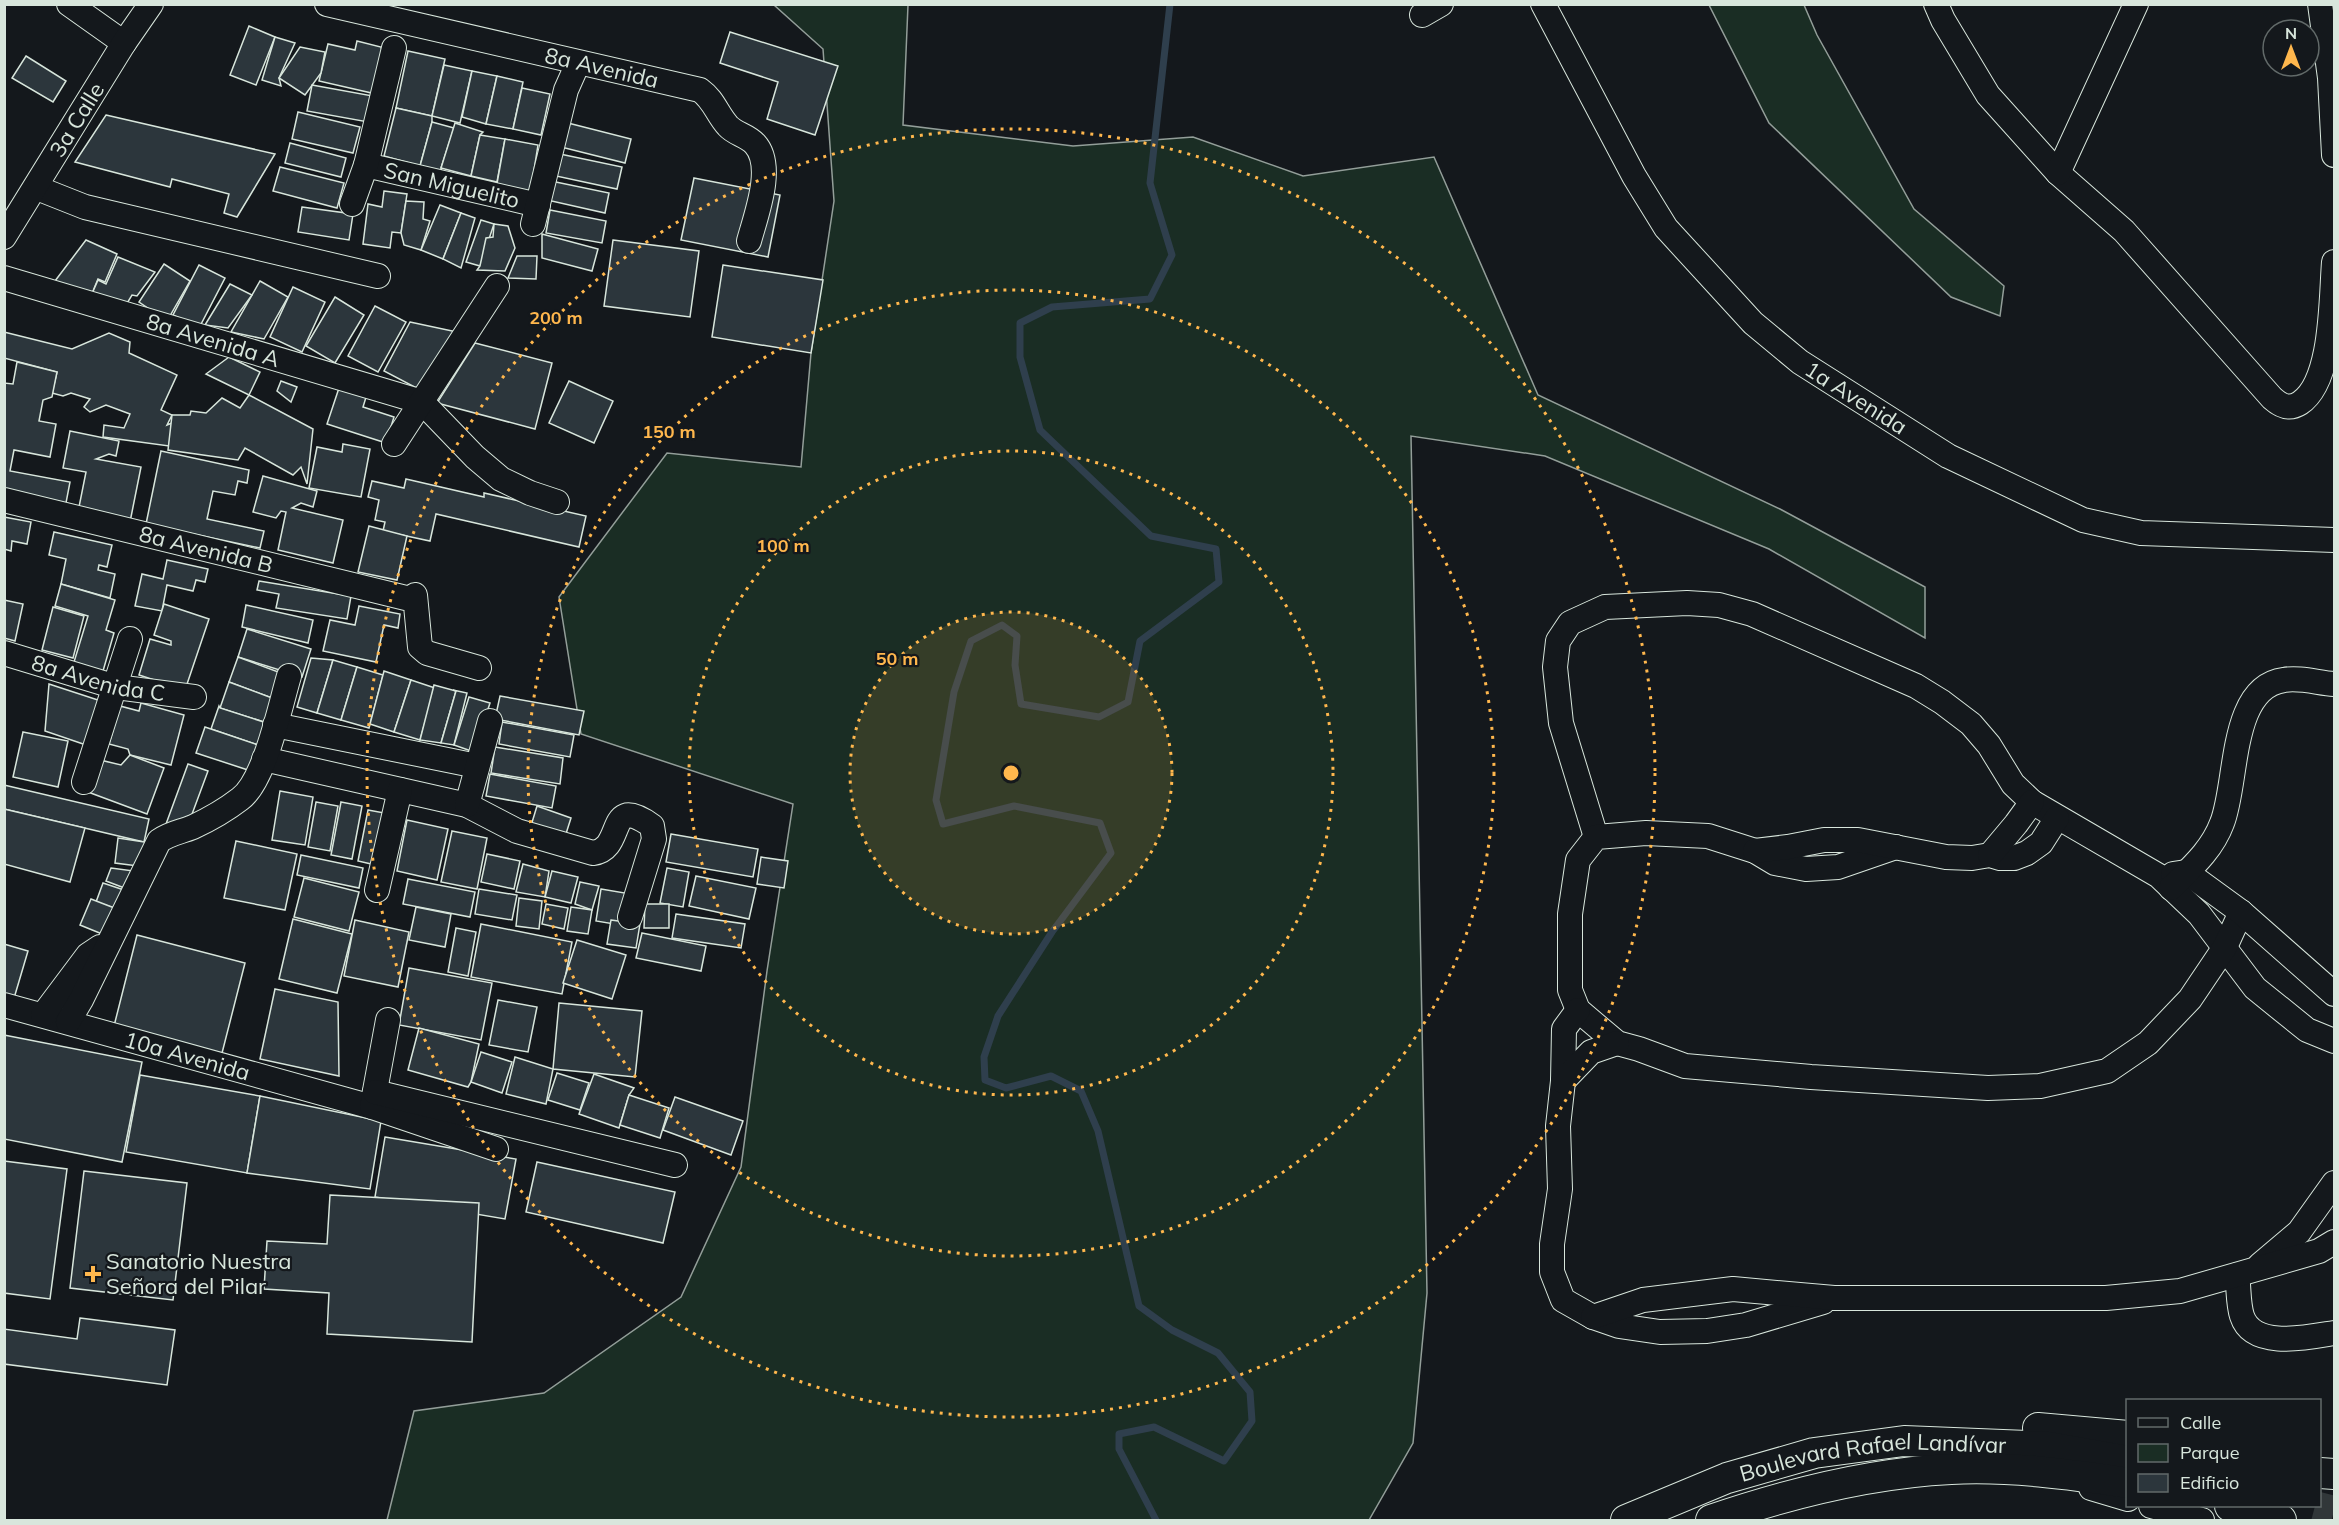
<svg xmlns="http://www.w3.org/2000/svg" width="2339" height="1525" viewBox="0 0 2339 1525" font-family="Mulish,sans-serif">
<rect width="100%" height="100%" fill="#14181c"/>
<g fill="#1a2d24" stroke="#939e99" stroke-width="1.5">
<polygon points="774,5 908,5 903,125 1073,146 1193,137 1303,176 1434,157 1538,395 1780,509 1925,587 1925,638 1769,549 1545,456 1411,436 1427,1293 1413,1443 1369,1520 387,1520 414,1411 544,1393 681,1297 741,1167 767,971 793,804 581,734 559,597 667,453 801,467 811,353 834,201 823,49"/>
<polygon points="1709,5 1804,5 1817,35 1914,209 2004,286 2000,316 1951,297 1769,123"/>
</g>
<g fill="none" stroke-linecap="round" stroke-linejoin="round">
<polyline stroke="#2f3f4d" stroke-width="7" points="1156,1520 1119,1449 1119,1434 1154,1427 1224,1461 1252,1421 1250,1392 1218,1353 1172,1330 1139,1306 1098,1131 1081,1091 1051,1076 1006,1088 985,1080 984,1057 998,1016 1052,932 1111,853 1100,823 1014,806 943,824 936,800 954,692 971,641 1002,625 1017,636 1015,665 1021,704 1099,717 1128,702 1140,641 1219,582 1216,549 1151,536 1040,430 1020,357 1020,323 1052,307 1150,299 1172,255 1150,183 1170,4"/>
</g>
<g fill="#2c363c" stroke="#d8e6dc" stroke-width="1.5">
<polygon points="249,26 275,37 256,85 230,75"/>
<polygon points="730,32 838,66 815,135 767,119 778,82 720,63"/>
<polygon points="275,37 295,43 279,78 281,86 262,80"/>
<polygon points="357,41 381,47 384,58 376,94 319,81 328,44 355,50"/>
<polygon points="300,47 325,52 321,73 305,95 279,78"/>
<polygon points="408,51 445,59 432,116 396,108"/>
<polygon points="26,56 66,81 53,102 12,78"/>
<polygon points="444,65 472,71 460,123 432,116"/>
<polygon points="472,71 497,76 486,124 462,117"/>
<polygon points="497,76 523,82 513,129 486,124"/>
<polygon points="312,85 373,96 368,122 307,111"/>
<polygon points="522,88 550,94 541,135 513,129"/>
<polygon points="396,108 432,116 432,122 420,166 384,156"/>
<polygon points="298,112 360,127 353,153 292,139"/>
<polygon points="106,115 275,154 237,217 224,213 229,194 172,179 170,187 75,162"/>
<polygon points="432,122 454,128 441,168 442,172 420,166"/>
<polygon points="455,123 483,132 480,135 471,176 441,168"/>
<polygon points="568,123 631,139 625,163 561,147"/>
<polygon points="480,135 505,139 497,182 471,176"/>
<polygon points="505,139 538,145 530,195 496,189"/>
<polygon points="290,143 346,158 341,177 285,163"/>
<polygon points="560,154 622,167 617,189 556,176"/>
<polygon points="280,167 344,183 337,208 273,191"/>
<polygon points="694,178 780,195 768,257 681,240"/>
<polygon points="551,181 609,193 605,213 547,200"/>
<polygon points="384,191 407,194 401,233 392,232 390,248 363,244 368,204 382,207"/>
<polygon points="406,201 424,202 423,219 430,221 421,250 404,245 401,233"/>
<polygon points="440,205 461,213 443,259 421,250"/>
<polygon points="302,207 353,214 349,240 298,232"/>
<polygon points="550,210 606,221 602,243 546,233"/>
<polygon points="461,213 475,218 461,268 443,259"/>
<polygon points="481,220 494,224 480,266 466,262"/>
<polygon points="494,224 508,226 515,248 505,271 477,270 480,266 486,238 493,237"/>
<polygon points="542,234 598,249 592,271 542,258"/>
<polygon points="86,240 117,254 105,282 98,279 91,296 55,281"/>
<polygon points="613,240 699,251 690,317 604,306"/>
<polygon points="517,256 537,256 536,279 508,278"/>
<polygon points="118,257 155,272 137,296 132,295 126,305 91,296 98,280 106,284"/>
<polygon points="164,264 190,281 167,321 139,302"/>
<polygon points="199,265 225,278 199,328 173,315"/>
<polygon points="723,265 823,280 811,353 712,337"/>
<polygon points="260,281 288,297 264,339 231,332"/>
<polygon points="230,284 252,295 228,328 205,325"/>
<polygon points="293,287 325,302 302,352 270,337"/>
<polygon points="335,297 364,315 335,363 306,346"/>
<polygon points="375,306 406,322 378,372 348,356"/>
<polygon points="410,322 457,332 426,393 384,371"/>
<polygon points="4,332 72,349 109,333 130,342 129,353 177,375 161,410 172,415 167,425 172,423 169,446 103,437 104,425 124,428 130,414 106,405 90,412 84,407 90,399 71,393 63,396 52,393 57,372 4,358"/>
<polygon points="475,343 552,363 535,429 437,403"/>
<polygon points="229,357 260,372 249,395 206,374"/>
<polygon points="17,362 57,372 52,397 43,400 39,421 56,424 50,457 14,450 10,471 70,482 66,503 4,492 4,383 13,384"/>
<polygon points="281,381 297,387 291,402 277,391"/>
<polygon points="569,381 613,401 594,443 549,423"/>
<polygon points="340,385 367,394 363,407 394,417 386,443 327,424"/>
<polygon points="249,395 313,429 307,484 301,467 293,475 245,448 238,460 168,450 172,415 190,415 191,411 206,413 222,398 240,408"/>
<polygon points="70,431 119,441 116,456 109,454 96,459 141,467 130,522 78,512 86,472 63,468"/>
<polygon points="343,444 370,449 361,497 309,488 317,447 342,452"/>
<polygon points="161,451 249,470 247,483 238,481 235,495 213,491 207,519 264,531 260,548 146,524"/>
<polygon points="263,476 317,491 313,507 301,503 292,508 343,520 333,563 278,550 286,512 281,511 276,518 253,512"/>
<polygon points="406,479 484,497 484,493 586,516 579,547 436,514 430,541 383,531 385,522 375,520 379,500 368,497 372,481 404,488"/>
<polygon points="4,517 31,522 27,544 12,541 11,551 4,549"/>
<polygon points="369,526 407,536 397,580 358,572"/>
<polygon points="54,532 112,545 107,567 99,565 98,570 115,574 110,598 61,584 66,559 49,555"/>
<polygon points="167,560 208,569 205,582 196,580 193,591 167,585 162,611 135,606 142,574 163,579"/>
<polygon points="259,581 351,596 347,619 276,608 279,594 257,590"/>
<polygon points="61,584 115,600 106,630 114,633 103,671 74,662 88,616 55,606"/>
<polygon points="4,600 23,604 15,641 4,638"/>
<polygon points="164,604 209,619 185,690 139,675 150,639 171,645 171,641 154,635"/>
<polygon points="246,605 313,620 308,643 242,627"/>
<polygon points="359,606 400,614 398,628 384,625 376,662 323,651 330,620 355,625"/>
<polygon points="53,607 84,616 73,658 42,650"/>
<polygon points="247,629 311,649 302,677 238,657"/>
<polygon points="238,657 289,676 280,701 229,682"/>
<polygon points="311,658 333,660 317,713 297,707"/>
<polygon points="333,660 357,667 341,720 317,713"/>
<polygon points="357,667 383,675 369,728 341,720"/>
<polygon points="384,671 411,680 394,732 370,724"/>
<polygon points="411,680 435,688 420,740 394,732"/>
<polygon points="229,682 280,701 270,724 220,708"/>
<polygon points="49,684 104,702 89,746 45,731"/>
<polygon points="434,685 456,691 441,743 420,740"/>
<polygon points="453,690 467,693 454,745 441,743 456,691"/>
<polygon points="500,696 584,711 579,735 495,719"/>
<polygon points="469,697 490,703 474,752 454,745"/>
<polygon points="141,703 184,715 171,765 130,755 128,749 109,744 120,706 139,711"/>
<polygon points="219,706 220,708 270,724 261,746 211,729"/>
<polygon points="502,722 574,735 570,757 499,744"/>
<polygon points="205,727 261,746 251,771 196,753"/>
<polygon points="23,732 68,741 58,787 13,777"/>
<polygon points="495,747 563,758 560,784 491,773"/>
<polygon points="130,755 164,768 147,814 88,792 100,760 121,765"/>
<polygon points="188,764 208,771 188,825 166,824"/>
<polygon points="490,774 556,786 552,808 486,796"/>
<polygon points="4,785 149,819 144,842 4,809"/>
<polygon points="280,791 313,797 305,845 272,840"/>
<polygon points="316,802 338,806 330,851 308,847"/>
<polygon points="341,802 362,806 352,859 331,855"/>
<polygon points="537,806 571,818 564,840 530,829"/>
<polygon points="4,809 85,828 70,882 4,864"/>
<polygon points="368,810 390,814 380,866 358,861"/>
<polygon points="407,820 448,829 437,880 397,871"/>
<polygon points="452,831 487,838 477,889 441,882"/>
<polygon points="671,834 758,849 753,877 666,862"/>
<polygon points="118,838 151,843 138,866 115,863"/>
<polygon points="236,841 297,854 285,910 224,898"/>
<polygon points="487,854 520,861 514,889 481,882"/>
<polygon points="301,855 363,868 359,888 297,875"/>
<polygon points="761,857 788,861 784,888 757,884"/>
<polygon points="523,864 549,871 545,897 516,892"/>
<polygon points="111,868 134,871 127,889 106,881"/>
<polygon points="667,868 689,872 683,907 660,903"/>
<polygon points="552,871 578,877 571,903 545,897"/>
<polygon points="696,876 756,888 749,919 689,906"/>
<polygon points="304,878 359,892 349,931 294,917"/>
<polygon points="408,879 475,892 470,917 403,904"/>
<polygon points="580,882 599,886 592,910 575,904"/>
<polygon points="103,883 124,890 117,909 96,902"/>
<polygon points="479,889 517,895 512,920 475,914"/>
<polygon points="601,889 625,893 620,925 596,921"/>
<polygon points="519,898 542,901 539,929 516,926"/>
<polygon points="91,899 117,909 107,936 80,925"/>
<polygon points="546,904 568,908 564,929 542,924"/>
<polygon points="645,904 669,904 669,928 644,928"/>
<polygon points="416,907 451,914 445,947 409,940"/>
<polygon points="571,907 592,910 588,934 567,931"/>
<polygon points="676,914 745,924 741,948 672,938"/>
<polygon points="293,919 352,934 337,993 279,979"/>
<polygon points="355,920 409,932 398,987 344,976"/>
<polygon points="611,920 640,924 636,948 607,944"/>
<polygon points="481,924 572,942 562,994 471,977"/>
<polygon points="456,928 476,932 468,976 448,972"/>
<polygon points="642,933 706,946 701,971 636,958"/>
<polygon points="137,935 245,963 221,1057 113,1030"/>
<polygon points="577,940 626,955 612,999 563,983"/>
<polygon points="4,944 28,951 12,1005 4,1003"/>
<polygon points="409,968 492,983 481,1040 399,1025"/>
<polygon points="275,989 338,1002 339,1076 260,1059"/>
<polygon points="498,1000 537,1007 528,1052 489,1045"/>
<polygon points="559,1003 642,1011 635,1077 553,1069"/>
<polygon points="419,1028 479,1044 471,1082 468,1087 408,1070"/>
<polygon points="4,1035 142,1062 122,1162 4,1139"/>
<polygon points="481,1052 512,1062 502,1093 471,1082"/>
<polygon points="515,1057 553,1069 546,1104 506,1094"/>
<polygon points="557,1073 589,1083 580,1110 548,1100"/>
<polygon points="594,1074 634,1088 629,1095 619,1128 579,1114"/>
<polygon points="140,1075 260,1096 247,1173 126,1152"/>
<polygon points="629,1095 669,1108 660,1138 620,1125"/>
<polygon points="260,1096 381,1121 370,1189 247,1173"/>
<polygon points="675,1097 743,1121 731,1155 663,1130"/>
<polygon points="385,1137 516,1159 505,1219 375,1197"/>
<polygon points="4,1161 67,1169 50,1299 4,1293"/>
<polygon points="537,1162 675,1192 663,1243 526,1212"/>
<polygon points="84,1171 187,1183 173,1300 70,1288"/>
<polygon points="330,1195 479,1203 472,1342 327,1334 329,1293 264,1289 267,1241 327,1244"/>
<polygon points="80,1318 175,1330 167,1385 4,1364 4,1329 77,1339"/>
</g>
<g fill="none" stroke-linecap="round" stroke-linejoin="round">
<polyline stroke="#313739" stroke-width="30" stroke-dasharray="30 15" stroke-linecap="butt" points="2315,1506 2334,1511"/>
<defs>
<g id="minor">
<polyline points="69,4 124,43"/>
<path id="s1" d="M327,4L700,90C714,100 717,114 728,126C735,134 747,135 755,144C775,166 756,215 749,241"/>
<path id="s2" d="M1543,4L1634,176L1666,228L1753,323L1800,362L1948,456L2083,520L2141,533L2334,540"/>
<path d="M1936,4L1943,20L1988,95L2058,173L2124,231L2272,398C2281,406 2289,410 2300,403C2333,381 2331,299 2334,262"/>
<polyline points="2320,4 2330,78 2334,155"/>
<polyline points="1422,15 1441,4"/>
<path id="s3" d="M366,165L538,205"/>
<polyline points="2058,173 2136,4"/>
<polyline points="37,188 85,207 378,276"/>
<polyline points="352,204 366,165 394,48"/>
<polyline points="533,224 566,90 578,63"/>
<path id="s4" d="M4,237L124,43L151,4"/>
<path id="s5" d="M4,278L422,402L475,457L501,479L530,493L557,502"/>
<polyline points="394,444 497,286"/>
<path id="s6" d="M4,500L410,599L415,595L420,647L427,653L479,668"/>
<path id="s7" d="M4,653L116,687L194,697"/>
<polyline points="275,725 477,766"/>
<path d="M264,759L467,805L517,831L593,853C626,849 605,792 652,826L654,839L630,917"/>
<polyline points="84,782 130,639"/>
<polyline points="467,805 490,721"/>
<polyline points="1596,837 1561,723 1555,667 1558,641 1570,623 1605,607 1687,603 1719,605 1752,614 1916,686 1942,702 1971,724 1989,745 2013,784 2032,802 2159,876 2199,914 2255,988 2307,1030 2334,1041"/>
<polyline points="1896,847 1838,867 1806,869 1775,863 1755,851 1708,836 1646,833 1596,837 1578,860 1570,914 1570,990 1578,1010 1617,1043 1639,1049 1685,1066 1811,1077 1988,1088 2040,1086 2107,1071 2148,1043 2190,999 2225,947 2241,912"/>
<polyline points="1755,851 1788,847 1824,840 1858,840 1946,857 1972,858 1990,855 2000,858 2014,858 2027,853 2041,843 2057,818"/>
<polyline points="1990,855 2016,824 2032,802"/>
<polyline points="2173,874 2186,872 2241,912 2334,994"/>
<path d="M2171,888C2191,868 2212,850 2222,823C2238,784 2229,687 2284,680C2299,677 2319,683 2334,684"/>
<polyline points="377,890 400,790"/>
<path id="s8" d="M4,1005L372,1107"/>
<polyline points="1578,1010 1564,1029 1563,1081 1558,1126 1560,1189 1552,1244 1552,1272 1563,1300 1593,1317 1619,1326 1660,1332 1707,1331 1746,1325 1823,1302"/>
<polyline points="43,1015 88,955 100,947"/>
<polyline points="388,1020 372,1107 496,1149"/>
<path d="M68,1022L81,1000L159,841C170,833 181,832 193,827C208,820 227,809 240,799C265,781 280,706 289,676"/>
<polyline points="1563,1081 1591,1052 1617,1043"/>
<polyline points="375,1092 675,1165"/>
<polyline points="2260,1265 2299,1232 2334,1183"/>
<path d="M2237,1275C2239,1288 2238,1304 2242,1316C2253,1350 2309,1337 2334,1333"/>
<polyline points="1593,1317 1643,1300 1733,1289 1834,1298 2106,1298 2180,1291 2319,1251 2334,1242"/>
<polyline points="2091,1488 2128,1499"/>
<polyline points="2151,1506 2202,1520"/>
</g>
<g id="major">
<polyline points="2038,1428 2128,1436"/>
<polyline points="2320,1473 2334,1474"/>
<polyline points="2230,1506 2281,1520"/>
<path id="s9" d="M1626,1520L1727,1478L1814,1453L1904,1441L2049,1447L2128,1461"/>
<path d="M1711,1520C1787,1494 1870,1473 1951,1469C2009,1466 2070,1474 2128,1483"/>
</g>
</defs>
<use href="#minor" stroke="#d8e6dc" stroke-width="26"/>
<use href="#major" stroke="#d8e6dc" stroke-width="32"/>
<use href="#minor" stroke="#14181c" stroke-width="24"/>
<use href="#major" stroke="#14181c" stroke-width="30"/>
</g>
<circle cx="1011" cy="773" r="161" fill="#ffb74d" fill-opacity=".12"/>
<g fill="none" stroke="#ffb74d" stroke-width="3" stroke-dasharray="3 6">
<circle cx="1011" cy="773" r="161"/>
<circle cx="1011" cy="773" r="322"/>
<circle cx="1011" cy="773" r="483"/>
<circle cx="1011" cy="773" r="644"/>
</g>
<path fill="#ffb74d" stroke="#14181c" stroke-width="2" d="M90 1265h6v6h6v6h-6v6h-6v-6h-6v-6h6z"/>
<g text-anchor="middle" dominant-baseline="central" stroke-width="4.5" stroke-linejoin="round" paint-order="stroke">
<g font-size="22" fill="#d8e6dc" stroke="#14181c">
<text stroke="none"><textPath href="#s1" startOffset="282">8a Avenida</textPath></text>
<text stroke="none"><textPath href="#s4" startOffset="138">3a Calle</textPath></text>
<text stroke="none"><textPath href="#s3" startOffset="88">San Miguelito</textPath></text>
<text stroke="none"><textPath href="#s5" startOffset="218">8a Avenida A</textPath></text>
<text stroke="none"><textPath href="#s2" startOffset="512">1a Avenida</textPath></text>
<text stroke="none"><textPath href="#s6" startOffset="208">8a Avenida B</textPath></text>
<text stroke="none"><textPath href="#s7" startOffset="98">8a Avenida C</textPath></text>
<text stroke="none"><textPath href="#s8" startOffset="190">10a Avenida</textPath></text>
<text stroke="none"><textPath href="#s9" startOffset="258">Boulevard Rafael Landívar</textPath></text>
</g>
<g font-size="22" fill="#d8e6dc" stroke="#14181c" text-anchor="start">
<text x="106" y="1261">Sanatorio Nuestra<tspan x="106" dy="25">Señora del Pilar</tspan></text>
</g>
</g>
<circle cx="1011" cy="773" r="9" fill="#ffb74d" stroke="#14181c" stroke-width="3"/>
<g font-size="18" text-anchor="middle" font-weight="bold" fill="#ffb74d" stroke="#14181c" stroke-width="4.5" stroke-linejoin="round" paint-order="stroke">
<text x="556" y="324">200 m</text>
<text x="669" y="438">150 m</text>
<text x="783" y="552">100 m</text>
<text x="897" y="665">50 m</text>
</g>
<rect width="2339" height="1525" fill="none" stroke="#d8e6dc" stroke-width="12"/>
<rect x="2126" y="1399" width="195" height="108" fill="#14181c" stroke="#626a69" stroke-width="1.5"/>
<rect x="2138" y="1418" width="30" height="9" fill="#14181c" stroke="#626a69" stroke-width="1.5"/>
<text x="2180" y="1429" font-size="18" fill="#d8e6dc">Calle</text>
<rect x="2138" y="1444" width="30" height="18" fill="#1a2d24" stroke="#626a69" stroke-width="1.5"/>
<text x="2180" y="1459" font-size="18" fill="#d8e6dc">Parque</text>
<rect x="2138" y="1474" width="30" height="18" fill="#2c363c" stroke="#626a69" stroke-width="1.5"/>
<text x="2180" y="1489" font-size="18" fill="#d8e6dc">Edificio</text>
<g transform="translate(2291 48)"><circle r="28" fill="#14181c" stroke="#626a69" stroke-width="1.5"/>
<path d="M0-4.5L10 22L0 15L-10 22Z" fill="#ffb74d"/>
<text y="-9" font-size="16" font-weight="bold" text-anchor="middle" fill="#d8e6dc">N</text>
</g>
</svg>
